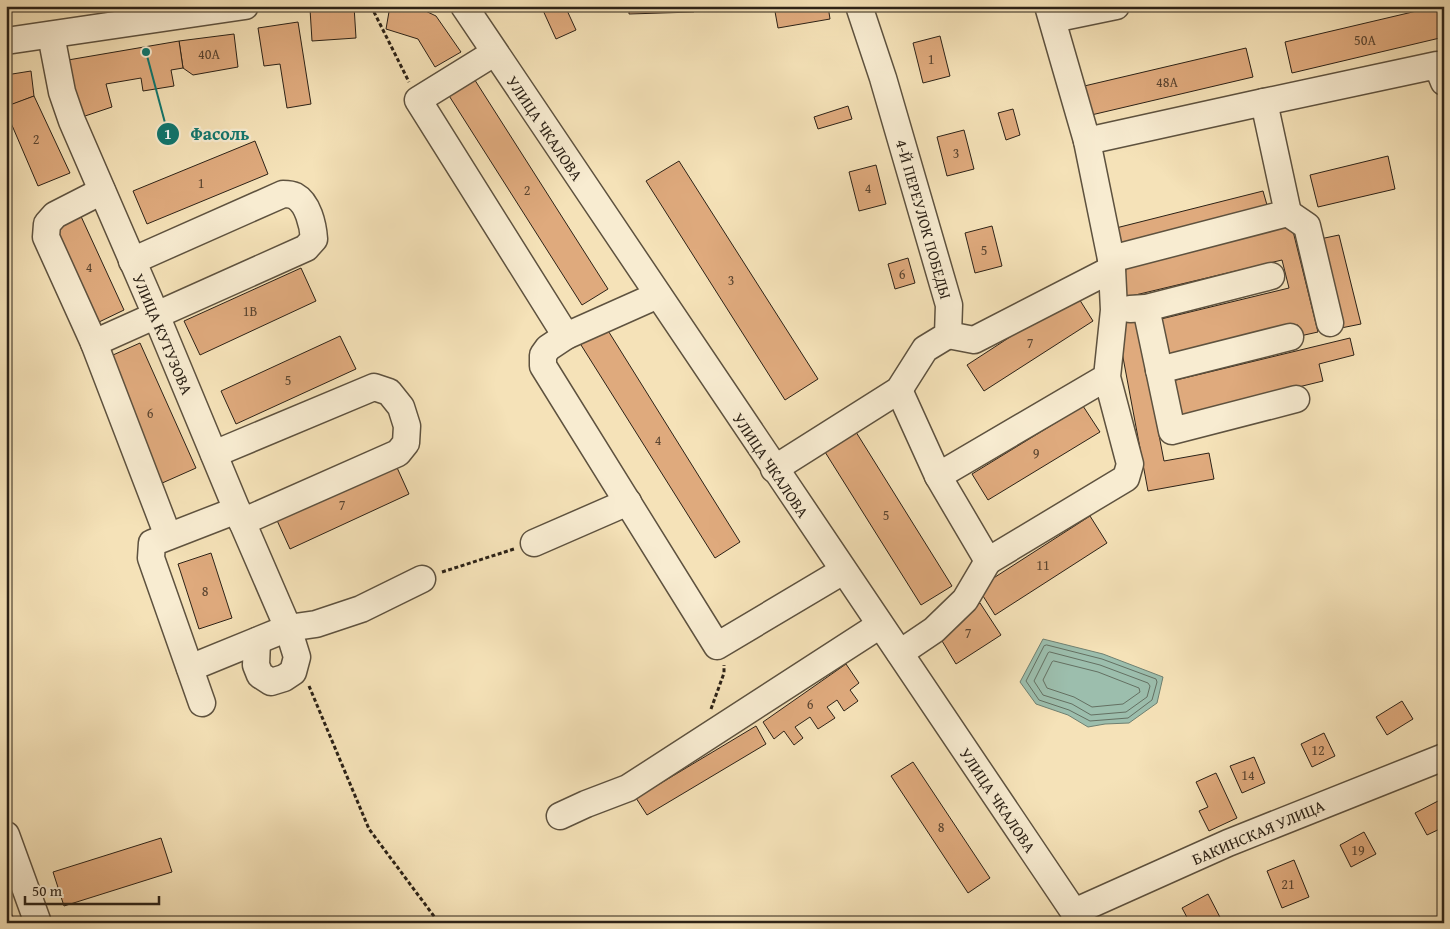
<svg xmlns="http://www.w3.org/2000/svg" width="1450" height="929" viewBox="0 0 1450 929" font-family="'Gentium Book Plus',serif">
<rect width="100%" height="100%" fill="#f5e2b8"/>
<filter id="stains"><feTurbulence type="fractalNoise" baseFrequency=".004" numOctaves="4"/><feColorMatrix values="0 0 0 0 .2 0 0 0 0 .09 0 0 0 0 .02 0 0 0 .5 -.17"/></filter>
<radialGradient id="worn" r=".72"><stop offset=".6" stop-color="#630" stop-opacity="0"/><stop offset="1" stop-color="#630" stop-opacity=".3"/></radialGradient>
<polygon fill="#9cbead" stroke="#6f8071" points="1043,639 1103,654 1163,677 1157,703 1129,723 1105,724 1088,727 1068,715 1036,704 1020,682"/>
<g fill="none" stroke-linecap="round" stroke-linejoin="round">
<g stroke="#647062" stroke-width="1">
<polygon points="1047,645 1102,659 1156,679 1157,682 1152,700 1128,718 1090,721 1069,710 1039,700 1026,681 1044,646"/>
<polygon points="1050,652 1100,665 1148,683 1150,686 1147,697 1126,712 1091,715 1072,704 1043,695 1034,681 1048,653"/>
<polygon points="1054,661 1098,672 1139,688 1140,692 1123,704 1092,707 1074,697 1047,688 1043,680 1052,662"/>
</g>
</g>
<g fill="#dfaa7d" stroke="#2c2217">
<polygon points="354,6 356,38 312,41 310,9"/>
<polygon points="390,6 415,6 436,16 461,52 435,67 418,39 386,29"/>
<polygon points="541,6 565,6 576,30 556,39"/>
<polygon points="629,6 693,6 694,12 629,14"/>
<polygon points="774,6 828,6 830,19 778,28"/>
<polygon points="1438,6 1444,6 1444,37 1292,73 1285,42"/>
<polygon points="298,22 311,104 287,108 280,64 264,66 258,28"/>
<polygon points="234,34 238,67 193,75 183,68 179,41"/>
<polygon points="940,36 950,76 923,83 913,43"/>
<polygon points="179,41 183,68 171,70 174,86 143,91 141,78 106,84 112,107 82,117 72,90 68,60"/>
<polygon points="1246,48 1253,77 1087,116 1080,87"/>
<polygon points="31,71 34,96 6,107 6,75"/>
<polygon points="471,74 608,289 582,305 446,91"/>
<polygon points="34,96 70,173 38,186 11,123 7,106"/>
<polygon points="848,106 852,119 818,129 814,117"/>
<polygon points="1013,109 1020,135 1006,140 998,113"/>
<polygon points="964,130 974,169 947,176 937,137"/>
<polygon points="255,141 268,174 147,224 133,191"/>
<polygon points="1388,156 1395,189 1318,207 1310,175"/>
<polygon points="679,161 818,379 785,400 646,181"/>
<polygon points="876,165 886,204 859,211 849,172"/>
<polygon points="1263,191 1267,205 1116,244 1112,229"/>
<polygon points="79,212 124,310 99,322 54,224"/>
<polygon points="1291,223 1318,332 1300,336 1298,325 1170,356 1161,319 1289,288 1282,260 1127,297 1119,264"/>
<polygon points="992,226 1002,266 975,273 965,233"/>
<polygon points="1339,235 1361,324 1341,328 1320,239"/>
<polygon points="908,258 915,283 895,289 888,264"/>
<polygon points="301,268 316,301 200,355 184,321"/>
<polygon points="1076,294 1093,321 984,391 967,365"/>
<polygon points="1136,316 1164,461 1209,453 1214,479 1148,491 1116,320"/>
<polygon points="602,321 740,542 715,558 576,337"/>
<polygon points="340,336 356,369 236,424 221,391"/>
<polygon points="1350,338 1354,355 1319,364 1323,381 1180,416 1172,381"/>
<polygon points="140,343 196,468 160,484 104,359"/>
<polygon points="1083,406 1100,432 988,500 972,474"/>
<polygon points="851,424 952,586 921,605 820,444"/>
<polygon points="394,461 409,494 290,549 275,516"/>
<polygon points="1090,516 1107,543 995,615 978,588"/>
<polygon points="211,553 232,618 199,629 178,564"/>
<polygon points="980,603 1001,635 956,664 936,631"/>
<polygon points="846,664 859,683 850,690 858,701 844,711 837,700 827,707 835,718 818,729 810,717 795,727 803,738 794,745 784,731 774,739 763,722"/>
<polygon points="1402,701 1413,719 1387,735 1376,717"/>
<polygon points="756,726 766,744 647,815 636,798"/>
<polygon points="1324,733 1335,756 1312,767 1301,744"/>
<polygon points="1254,757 1265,783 1242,793 1230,766"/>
<polygon points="913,762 990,878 968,893 891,776"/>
<polygon points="1216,773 1237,818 1209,831 1199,811 1208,807 1196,782"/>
<polygon points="1438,801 1444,813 1444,827 1427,835 1415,813"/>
<polygon points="1364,832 1376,854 1351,867 1340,845"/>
<polygon points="161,838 172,872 64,906 53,872"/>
<polygon points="1294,860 1309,897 1282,908 1267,871"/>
<polygon points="1208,894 1223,923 1190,923 1182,908"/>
<polygon points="6,898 15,923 6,923"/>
</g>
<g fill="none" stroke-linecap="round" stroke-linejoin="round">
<defs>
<g id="minor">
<polyline points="464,6 1074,912 1079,923"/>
<polyline points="1053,19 1116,6"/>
<polyline points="51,35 62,92 72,121 156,315 237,510 288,628 297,657 293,672 284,678 271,682 260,675 256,665 257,641"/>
<polyline points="6,41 245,6"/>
<polyline points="494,53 418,100 566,336"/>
<polyline points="1264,102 1437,65 1444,82"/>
<polyline points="1087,141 1264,102 1288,213 1111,259"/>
<polyline points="102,191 55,215 47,224 46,237 94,343 168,536"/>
<polyline points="1288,213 1307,226 1330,323"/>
<polyline points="658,295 566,336 548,348 543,355 543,366 717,646 843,571"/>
<polyline points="1146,308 1172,431 1296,399"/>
<polyline points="1130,309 1146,308 1271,276"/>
<polyline points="948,335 974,340 1112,269 1111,259 1087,141 1048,6"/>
<path d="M94,343L306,248L314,239C313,225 308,203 295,196C291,194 287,194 283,194L132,261"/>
<polyline points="1159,370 1290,337"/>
<polyline points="1107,377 938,476 988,561 1126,478 1130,464 1107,377 1114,310 1112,269"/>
<polyline points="899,390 938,476"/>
<polyline points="214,454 374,387 389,392 401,407 407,426 406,443 398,453 242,522"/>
<polyline points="774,469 899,390 925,349 948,335 949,305 883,78 859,6"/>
<polyline points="534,543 628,502"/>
<polyline points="900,653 934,630 965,600 988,561"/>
<polyline points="190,668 288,628 316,624 361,609 422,579"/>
<polyline points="202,703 151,558 152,543 237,510"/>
<polyline points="560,816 586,804 628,788 880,625"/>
<polyline points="6,835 38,923"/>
<polyline points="1074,912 1228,843 1444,757"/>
</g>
</defs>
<use href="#minor" stroke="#5e523f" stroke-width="29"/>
<g stroke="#2c2217" stroke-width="3" stroke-dasharray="4 2.5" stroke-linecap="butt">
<polyline points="371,6 409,82"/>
<polyline points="442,572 514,549"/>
<polyline points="309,686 369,829 439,923"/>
<polyline points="711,709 724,673 724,665"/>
</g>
<use href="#minor" stroke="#f8ecd1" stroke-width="26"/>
</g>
<g text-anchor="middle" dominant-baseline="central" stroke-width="4.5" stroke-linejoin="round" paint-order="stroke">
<g font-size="14" fill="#594430">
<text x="1365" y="40">50А</text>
<text x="209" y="54">40А</text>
<text x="931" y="59">1</text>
<text x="1167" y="82">48А</text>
<text x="36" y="139">2</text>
<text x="956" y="153">3</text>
<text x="201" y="183">1</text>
<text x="868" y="188">4</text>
<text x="527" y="190">2</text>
<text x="984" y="250">5</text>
<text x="89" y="267">4</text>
<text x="902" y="274">6</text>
<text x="731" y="280">3</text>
<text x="250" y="311">1В</text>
<text x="1030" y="343">7</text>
<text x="288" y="380">5</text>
<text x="150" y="413">6</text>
<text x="658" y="440">4</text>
<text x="1036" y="453">9</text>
<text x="342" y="505">7</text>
<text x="886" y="515">5</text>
<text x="1043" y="565">11</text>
<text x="205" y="591">8</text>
<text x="968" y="633">7</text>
<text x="810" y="704">6</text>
<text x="1318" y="750">12</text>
<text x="1248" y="775">14</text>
<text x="941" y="827">8</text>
<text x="1358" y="850">19</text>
<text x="1288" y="884">21</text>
</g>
<g font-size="16" fill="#2c2217" stroke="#f8ecd1">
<text transform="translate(545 128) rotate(56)">УЛИЦА ЧКАЛОВА</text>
<text transform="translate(924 219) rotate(74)">4-Й ПЕРЕУЛОК ПОБЕДЫ</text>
<text transform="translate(163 334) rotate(67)">УЛИЦА КУТУЗОВА</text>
<text transform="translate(771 465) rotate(56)">УЛИЦА ЧКАЛОВА</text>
<text transform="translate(998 800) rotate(56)">УЛИЦА ЧКАЛОВА</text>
<text transform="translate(1258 832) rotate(-23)">БАКИНСКАЯ УЛИЦА</text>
</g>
</g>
<path fill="none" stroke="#0f766e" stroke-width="2" d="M146 52L168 134"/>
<g fill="#0f766e" stroke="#f8ecd1" stroke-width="2">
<circle cx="146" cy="52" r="5"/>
<circle cx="168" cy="134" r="12"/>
</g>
<g font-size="15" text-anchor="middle" font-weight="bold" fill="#fff">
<text x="168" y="139">1</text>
</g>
<g font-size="18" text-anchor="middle" font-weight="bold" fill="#0f766e" stroke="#f8ecd1" stroke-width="4.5" stroke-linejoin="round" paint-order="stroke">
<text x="220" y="140">Фасоль</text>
</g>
<rect width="1450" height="929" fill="none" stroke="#f5e2b8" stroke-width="25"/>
<rect x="8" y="8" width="1435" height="914" fill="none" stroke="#2c2217" stroke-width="2.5"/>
<rect x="12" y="12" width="1425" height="904" fill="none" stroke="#2c2217"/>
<path d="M25 896v8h134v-8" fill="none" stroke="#2c2217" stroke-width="2.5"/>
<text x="32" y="896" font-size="15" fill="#2c2217" stroke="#f8ecd1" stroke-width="4" paint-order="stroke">50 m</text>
<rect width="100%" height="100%" filter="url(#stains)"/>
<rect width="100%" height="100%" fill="url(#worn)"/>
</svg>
